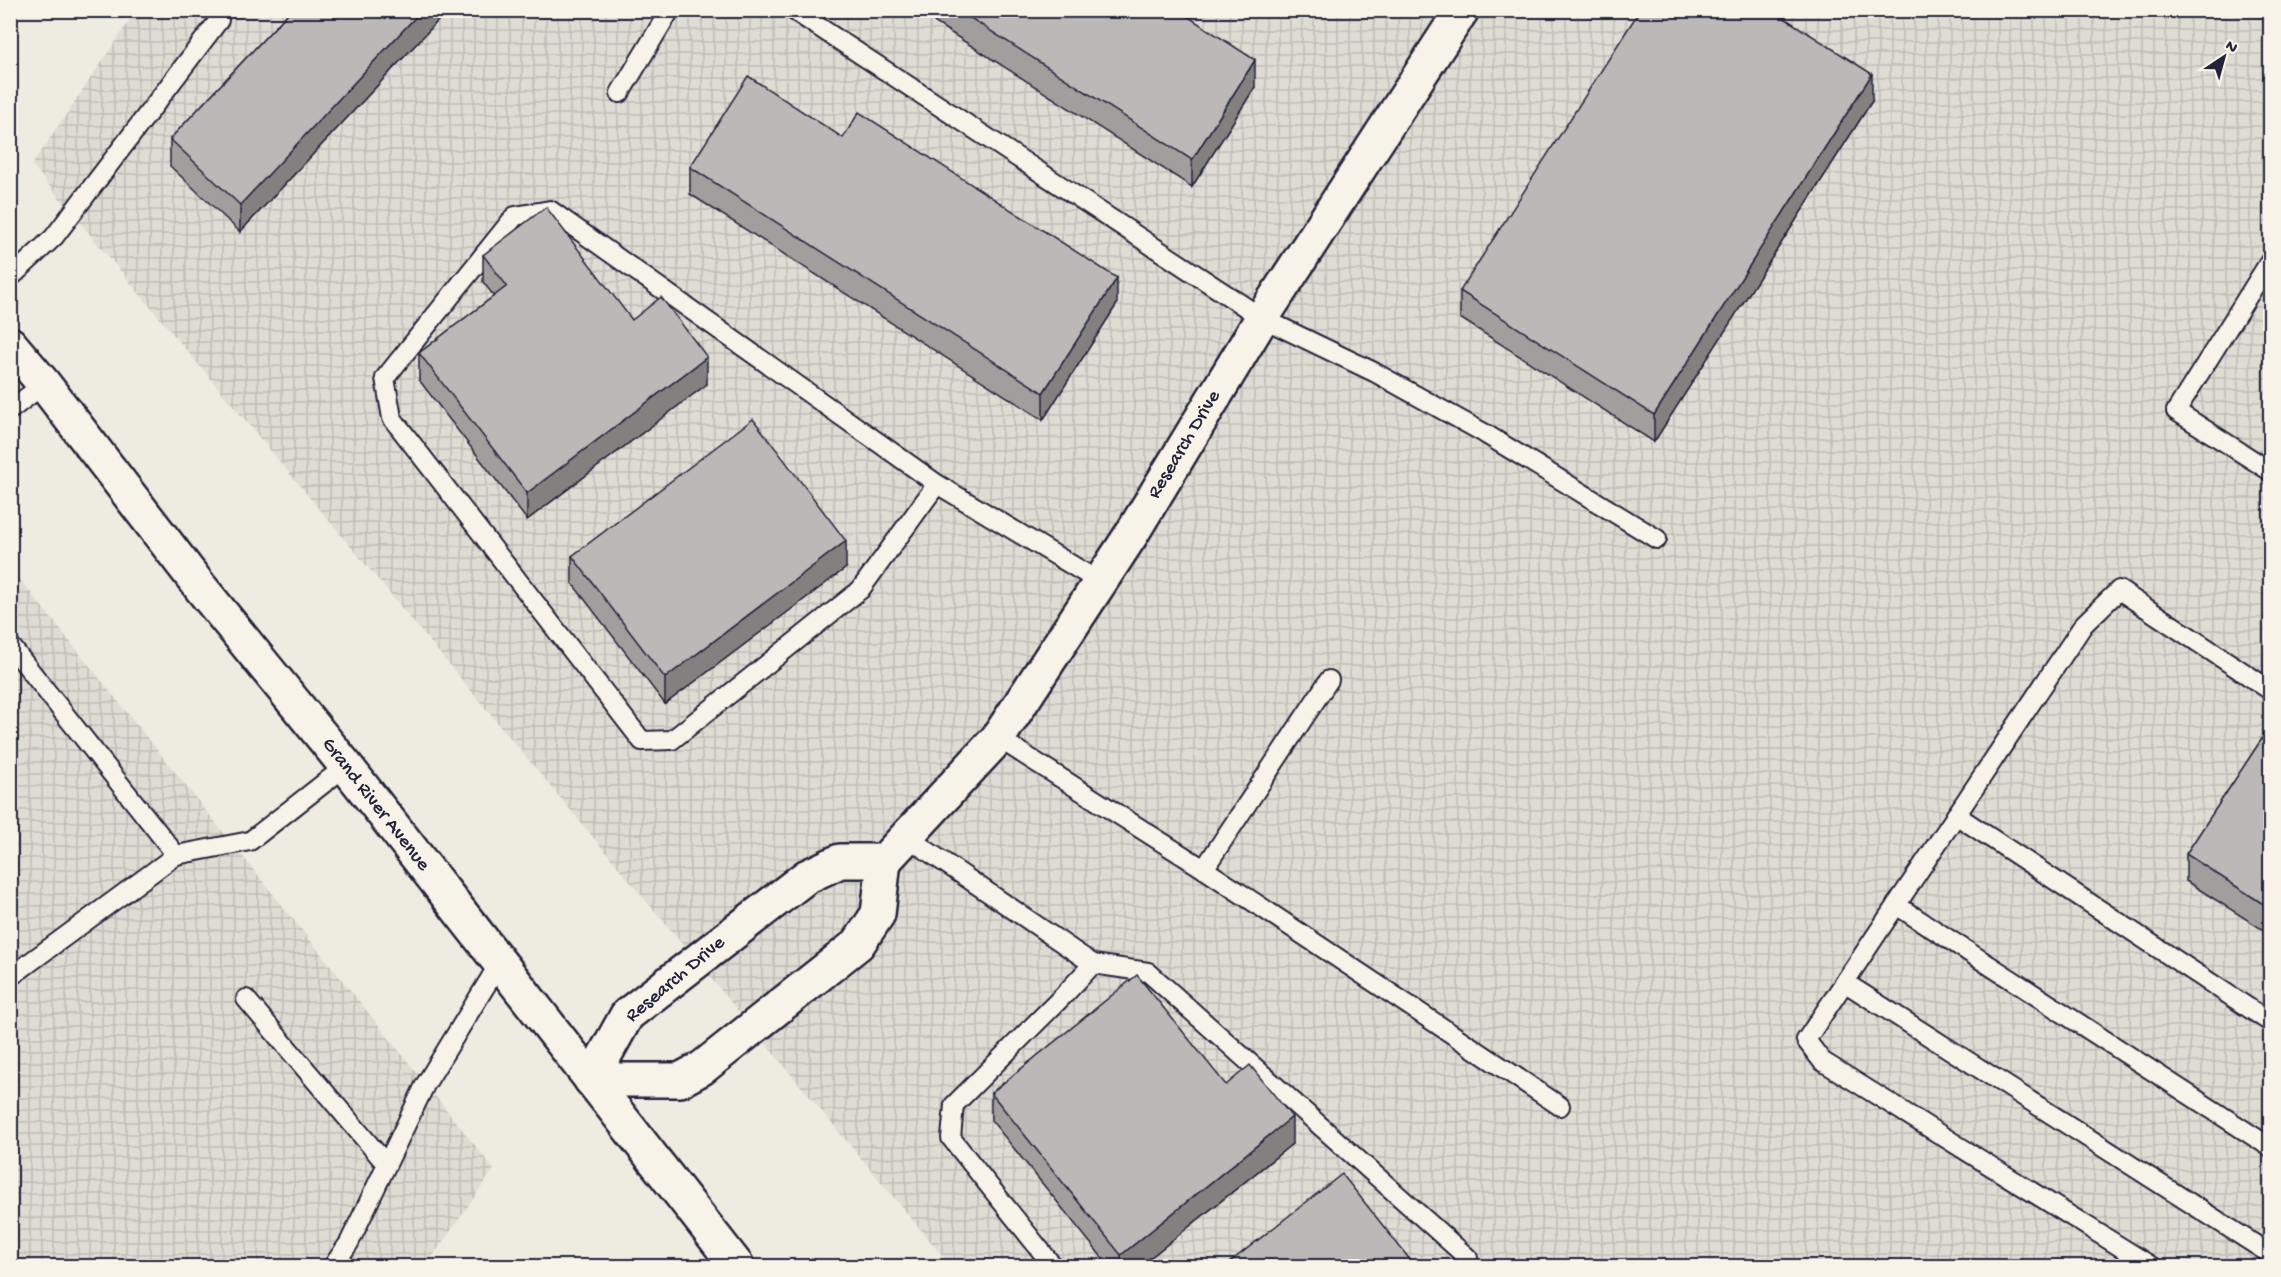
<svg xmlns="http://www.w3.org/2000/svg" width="2281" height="1277" viewBox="0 0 2281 1277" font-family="'Gochi Hand',sans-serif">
<defs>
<pattern id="industrial-grid" width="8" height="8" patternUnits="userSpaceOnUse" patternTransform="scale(1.5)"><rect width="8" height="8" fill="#dfdcd4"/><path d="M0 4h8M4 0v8" fill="none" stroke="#bfbcb7"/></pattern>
</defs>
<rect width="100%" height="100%" fill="#eeebe1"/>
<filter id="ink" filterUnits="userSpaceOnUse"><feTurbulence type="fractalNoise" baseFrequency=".0167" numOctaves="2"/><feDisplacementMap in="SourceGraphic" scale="12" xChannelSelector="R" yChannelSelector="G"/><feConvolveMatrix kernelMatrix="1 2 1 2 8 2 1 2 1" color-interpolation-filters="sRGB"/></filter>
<g filter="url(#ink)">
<g fill="url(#industrial-grid)">
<polygon points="136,11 2270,11 2270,1266 951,1266 32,165"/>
<polygon points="10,567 494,1169 426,1266 11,1266"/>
</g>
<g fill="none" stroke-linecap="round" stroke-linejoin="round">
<defs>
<g id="service">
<polyline points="793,10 1262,318 1374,372 1484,433 1657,539"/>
<polyline points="620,93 670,10"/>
<polyline points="2270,261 2176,411 2270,471"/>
<polyline points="10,278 54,237 219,20"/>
<polyline points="10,410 44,384"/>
<polyline points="937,484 550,210 515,216 385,378 392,418 642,741 672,740 860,590 937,484 1100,582"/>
<polyline points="10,645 176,855 10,977"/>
<polyline points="998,738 1204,869 1560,1106"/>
<polyline points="1956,815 2270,1022"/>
<polyline points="907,837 1093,964 1148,972 1468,1258 1469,1266"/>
<polyline points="176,855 250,841 346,766"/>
<polyline points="1204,869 1329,680"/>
<polyline points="1896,905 2270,1147"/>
<polyline points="1844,982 2270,1254"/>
<polyline points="246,999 386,1164"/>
<polyline points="333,1266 349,1243 425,1085 499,964"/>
<polyline points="1053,1266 951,1138 954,1105 1064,995 1093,964"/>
<polyline points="2151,1266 1822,1061 1806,1040 2084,624 2119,590 2270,690"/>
</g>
<polyline id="minor" points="884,861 840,861 806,877 627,1015 591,1080 680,1080 702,1068 858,944 878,914 884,861 998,738 1131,535 1262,318 1462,10"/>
<polyline id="secondary" points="10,344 44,384 201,588 346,766 737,1266"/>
</defs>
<use href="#service" stroke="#22223b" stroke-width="22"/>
<use href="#minor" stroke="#22223b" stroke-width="38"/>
<use href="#secondary" stroke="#22223b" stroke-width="38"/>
<use href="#service" stroke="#f7f3e8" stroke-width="18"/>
<use href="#minor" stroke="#f7f3e8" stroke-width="33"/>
<use href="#secondary" stroke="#f7f3e8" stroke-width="33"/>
</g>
<g fill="#a19e9d" stroke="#22223b" stroke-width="1.5">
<polygon points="291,10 448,10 240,232 170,166 170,139"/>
<polygon points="934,10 1178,10 1255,87 1192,187 934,22"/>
<polygon points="1872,101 1654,442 1460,318 1460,291"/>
<polygon points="843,138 1117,304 1043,420 690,194 690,167"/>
<polygon points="483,255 632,320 707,384 527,520 419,380 419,353 494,296 483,282"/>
<polygon points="572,556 846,568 665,704 572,583"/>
<polygon points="2271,725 2271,935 2186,881 2186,854"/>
<polygon points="1226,1085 1292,1144 1140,1266 1109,1266 991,1120 991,1093"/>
</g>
<g fill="#838180" stroke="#22223b" stroke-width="1.5">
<polygon points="422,10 448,10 240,232 240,205"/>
<polygon points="1255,60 1255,87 1192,187 1192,160"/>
<polygon points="1872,74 1872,101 1654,442 1654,415"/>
<polygon points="1117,278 1117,304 1043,420 1043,393"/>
<polygon points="707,357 707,384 527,520 527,493"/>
<polygon points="846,541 846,568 665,704 665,678"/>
<polygon points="1292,1117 1292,1144 1140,1266 1121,1266 1121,1255"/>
</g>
<g fill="#bbb8b7" stroke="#22223b" stroke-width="1.5">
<polygon points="291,10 422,10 240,205 170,139"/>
<polygon points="958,10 1178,10 1255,60 1192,160"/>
<polygon points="1640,10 1772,10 1872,74 1654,415 1460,291"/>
<polygon points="748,76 843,138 859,112 1117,278 1043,393 690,167"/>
<polygon points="546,207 632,320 661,297 707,357 527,493 419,353 507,286 483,255"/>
<polygon points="753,419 846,541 665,678 572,556"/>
<polygon points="2271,725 2271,909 2186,854"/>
<polygon points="1137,975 1226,1085 1250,1065 1292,1117 1121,1255 991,1093"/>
<polygon points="1342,1174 1415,1266 1225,1266"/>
</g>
</g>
<g text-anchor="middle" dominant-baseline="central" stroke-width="6" stroke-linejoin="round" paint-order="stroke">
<g font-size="20" fill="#22223b" stroke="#f7f3e8">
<text transform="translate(1185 445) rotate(-59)">Research Drive</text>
<text transform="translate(375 805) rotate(52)">Grand River Avenue</text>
<text transform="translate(676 980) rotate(-40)">Research Drive</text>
</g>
</g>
<rect width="2281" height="1277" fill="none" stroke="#f7f3e8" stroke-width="36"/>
<rect x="18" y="18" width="2245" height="1241" fill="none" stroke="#22223b" stroke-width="2" filter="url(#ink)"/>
<g transform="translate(2224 57) rotate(36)" stroke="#f7f3e8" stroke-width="4.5" paint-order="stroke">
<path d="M0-4.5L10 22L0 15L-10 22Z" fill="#22223b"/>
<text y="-9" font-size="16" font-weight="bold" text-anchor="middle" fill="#22223b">N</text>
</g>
</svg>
